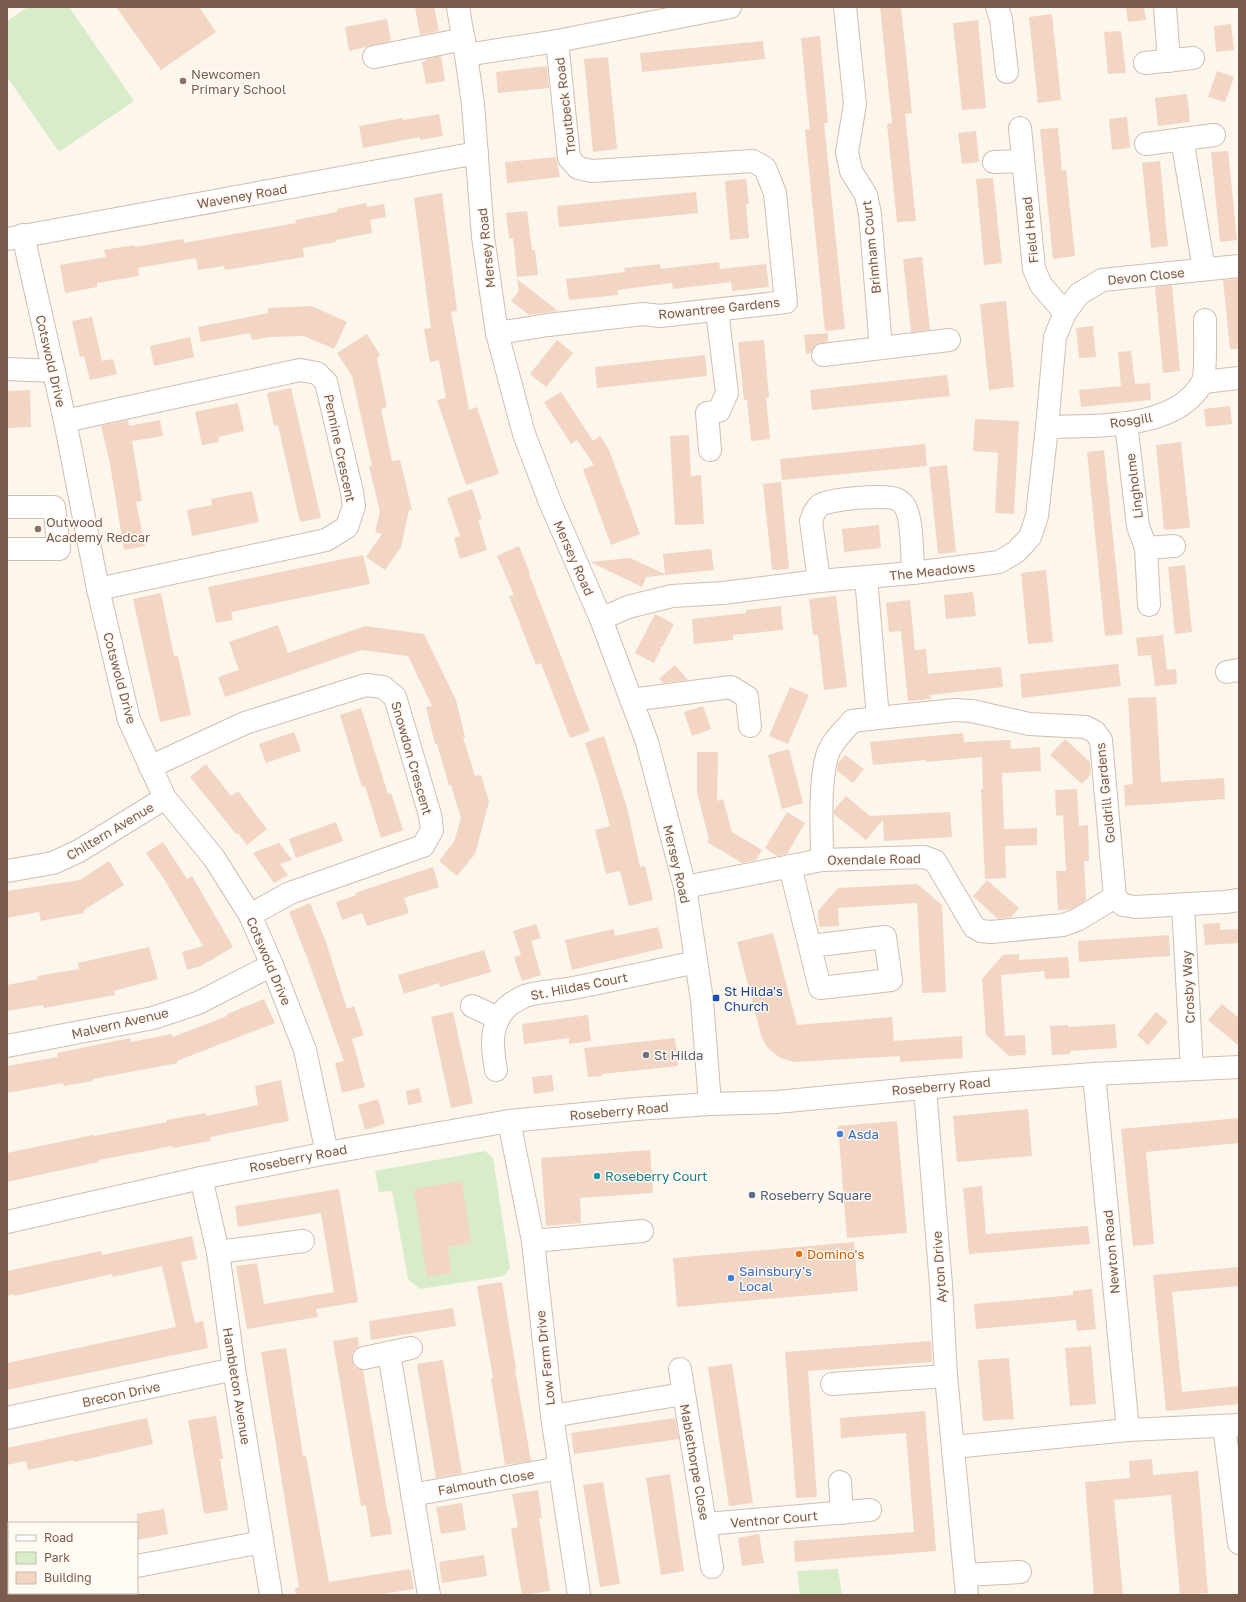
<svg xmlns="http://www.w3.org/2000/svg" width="1246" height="1602" viewBox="0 0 1246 1602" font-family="'Golos Text',sans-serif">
<rect width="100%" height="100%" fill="#fdf6ec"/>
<g fill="#d8ecc9">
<polygon points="28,7 69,7 134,101 59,152 7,77 7,21"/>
<polygon points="485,1151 493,1158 510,1268 504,1276 420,1289 408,1279 392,1191 379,1192 375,1171"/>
<polygon points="838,1569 842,1595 800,1595 797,1571"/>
</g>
<g fill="#f3d5c3">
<polygon points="116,7 199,7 216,32 161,70"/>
<polygon points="415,7 434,7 439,31 420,35"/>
<polygon points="880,7 901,7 912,113 905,114 916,221 897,222 887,124 892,123"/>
<polygon points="1126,7 1144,7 1146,20 1128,22"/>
<polygon points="1052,14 1061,100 1038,103 1029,17"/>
<polygon points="387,19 391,41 349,51 345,27"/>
<polygon points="978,20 986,108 962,110 953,23"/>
<polygon points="1231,24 1234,50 1216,52 1214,26"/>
<polygon points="1121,31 1126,73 1108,74 1104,32"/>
<polygon points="820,36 828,123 824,123 845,329 825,331 805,130 810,129 801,38"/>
<polygon points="763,41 765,59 642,72 640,53"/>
<polygon points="441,56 445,81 426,84 422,62 426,61 425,59"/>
<polygon points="608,57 617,149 593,152 584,59"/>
<polygon points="547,66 549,88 498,93 496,72"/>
<polygon points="1217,71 1234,77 1225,102 1208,97"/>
<polygon points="1187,94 1190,122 1158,126 1155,98"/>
<polygon points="439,114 443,136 420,140 420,137 363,148 359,126 403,118 403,120"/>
<polygon points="1127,117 1130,148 1112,150 1109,119"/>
<polygon points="1058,128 1062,171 1066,170 1075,256 1053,259 1040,129"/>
<polygon points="976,131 979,162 962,164 958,133"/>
<polygon points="1228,151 1237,240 1220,242 1211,152"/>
<polygon points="556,157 560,177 507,183 505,162"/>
<polygon points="1160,161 1168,246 1151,248 1142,163"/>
<polygon points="993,178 1002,263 984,265 976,179"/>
<polygon points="746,179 749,204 746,204 749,238 730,240 725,181"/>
<polygon points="696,192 698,213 559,227 557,206"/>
<polygon points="442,193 457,311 451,312 469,410 477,407 499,474 466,485 437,400 446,398 439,360 430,362 424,329 431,328 414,198"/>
<polygon points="366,203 367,207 384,204 386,217 370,220 372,233 336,240 336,242 303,248 304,257 225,270 224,266 198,270 196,258 138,268 139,276 97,283 97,287 65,293 60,265 106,257 104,250 134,245 135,247 183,239 184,243 217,237 296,223 295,220 337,212 337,209"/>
<polygon points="527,211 532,250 535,250 538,275 517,277 513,238 509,238 506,213"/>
<polygon points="922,257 930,330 911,332 903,259"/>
<polygon points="719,262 720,269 766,264 769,287 732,291 731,282 673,289 672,283 617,290 618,295 569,300 566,279 625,272 624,268 660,264 661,269"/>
<polygon points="517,279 558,311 529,315 511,301 519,291"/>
<polygon points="1239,279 1239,349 1230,349 1223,280"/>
<polygon points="1172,285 1180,371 1163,373 1155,287"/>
<polygon points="1006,301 1014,387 989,390 980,304"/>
<polygon points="312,306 347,322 334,349 304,336 269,337 252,340 250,333 201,342 198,327 268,313 268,308"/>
<polygon points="92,317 102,361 113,359 117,374 90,380 84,356 80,357 72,321"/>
<polygon points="1093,326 1096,357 1079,358 1076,328"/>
<polygon points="828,333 828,342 816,345 811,353 806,354 804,335"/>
<polygon points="367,334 380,355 377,358 387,407 381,409 392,461 400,460 412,510 409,510 401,547 385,570 366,557 382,534 375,532 380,512 369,466 372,466 352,376 337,353"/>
<polygon points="190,337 194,357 154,366 150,346"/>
<polygon points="557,340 573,353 546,387 530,374"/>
<polygon points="764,340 769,397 766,398 770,439 751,441 747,400 744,400 738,342"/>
<polygon points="1131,351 1135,384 1150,383 1151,400 1081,407 1079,390 1121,386 1118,352"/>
<polygon points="705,355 707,376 597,388 595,367"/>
<polygon points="947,375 950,396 812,410 810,390"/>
<polygon points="291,388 321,518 300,522 278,425 274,426 267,393"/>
<polygon points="30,390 31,427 7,428 7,391"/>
<polygon points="561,392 593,441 600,436 609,450 640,534 611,545 583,469 594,465 577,440 571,444 544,402"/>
<polygon points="238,403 244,431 218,437 219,442 202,445 195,412"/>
<polygon points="1230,406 1232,424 1206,427 1204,409"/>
<polygon points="975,419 1019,421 1014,514 995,513 998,453 973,451"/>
<polygon points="128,420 129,426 160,420 163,436 132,441 142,501 136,502 145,546 124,550 110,464 101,426"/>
<polygon points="689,435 691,476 701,475 704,524 675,525 670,436"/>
<polygon points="1181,442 1190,528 1164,530 1156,445"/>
<polygon points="925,444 927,466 782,480 780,459"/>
<polygon points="1104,450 1123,634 1105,636 1087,452"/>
<polygon points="947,465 956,552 938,554 929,467"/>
<polygon points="781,482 789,569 772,570 763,484"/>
<polygon points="472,489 482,519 478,520 487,550 460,559 454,538 460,536 447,498"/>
<polygon points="252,491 259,522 192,536 187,510 212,505 211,499"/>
<polygon points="879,525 881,548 844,552 842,529"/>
<polygon points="519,546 530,573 529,574 590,731 570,738 541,663 536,665 509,596 514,595 497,556"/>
<polygon points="711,549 714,570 646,577 642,587 590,562 630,558 665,574 663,554"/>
<polygon points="363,555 370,584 231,612 233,620 216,623 208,587"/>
<polygon points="1185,565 1192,632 1175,634 1168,567"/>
<polygon points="1046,570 1053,642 1028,644 1021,573"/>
<polygon points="973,592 976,616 946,619 944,595"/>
<polygon points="161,593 174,656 178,656 191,715 160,722 133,599"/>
<polygon points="836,596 847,687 824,690 818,635 813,635 809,599"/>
<polygon points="910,600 915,650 926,649 928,674 1001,667 1003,687 930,695 931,699 908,701 901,631 889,632 886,603"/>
<polygon points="781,606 783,630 733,635 733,640 694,644 692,619 746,613 746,610"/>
<polygon points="655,614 674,624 662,647 659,647 661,649 654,663 635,653"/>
<polygon points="278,625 288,653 365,626 424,634 456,700 465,737 463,737 475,776 481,775 489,802 475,854 457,876 439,861 454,842 461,818 451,785 449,785 437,744 435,744 426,707 432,706 408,656 361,650 225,697 218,677 239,670 229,642"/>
<polygon points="1163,635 1167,670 1176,669 1177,684 1155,686 1151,655 1138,656 1136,638"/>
<polygon points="1118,664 1121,686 1022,698 1020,674"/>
<polygon points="675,665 688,680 663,683 659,679"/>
<polygon points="790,687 809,695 788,744 769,736"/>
<polygon points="1156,697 1161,782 1224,778 1225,799 1125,806 1124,785 1133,784 1128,698"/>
<polygon points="703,706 711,729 692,736 684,712"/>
<polygon points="361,708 388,794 391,793 403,830 381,838 365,786 362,787 340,715"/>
<polygon points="294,732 301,751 266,763 259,744"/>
<polygon points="963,733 964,742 1010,740 1011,749 1040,747 1041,771 1002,773 1004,829 1037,828 1037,845 1005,846 1006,878 985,879 981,789 983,789 982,757 926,762 926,760 873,765 870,742"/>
<polygon points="604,736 627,808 640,867 645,866 653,900 629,906 620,871 606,874 595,830 610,826 597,778 585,743"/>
<polygon points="1065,739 1090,762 1091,774 1082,784 1050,755"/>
<polygon points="789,749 803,803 782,809 768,755"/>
<polygon points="697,752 718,752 717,801 723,799 732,832 762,850 756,860 742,863 707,842 709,839 697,793"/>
<polygon points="845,755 864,769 853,783 837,771 838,763"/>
<polygon points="206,764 231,796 238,791 267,829 247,845 238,833 236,834 190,777"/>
<polygon points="1077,789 1079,826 1088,825 1089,861 1084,861 1086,900 1072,909 1058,910 1056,871 1066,871 1063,815 1056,816 1055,790"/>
<polygon points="846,796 870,816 950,812 952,837 884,841 883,820 866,840 834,814 834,810"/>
<polygon points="787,812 805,823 787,854 777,856 765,848"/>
<polygon points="336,822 343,841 296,858 289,839"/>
<polygon points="163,842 187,879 192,876 233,947 201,966 187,970 182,952 203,946 164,879 146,853"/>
<polygon points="279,843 292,860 280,864 288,875 274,883 253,853"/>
<polygon points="109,861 124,885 84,910 84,913 41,921 39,912 7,918 7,891 80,880"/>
<polygon points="433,867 439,887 404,898 409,913 367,926 362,913 342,920 336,902 356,895 355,893"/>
<polygon points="987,880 1019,908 1011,917 998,919 973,896"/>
<polygon points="916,883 942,905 946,992 922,993 917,903 838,908 839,926 819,927 818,911 838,888 916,884"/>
<polygon points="310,903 326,942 347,1009 354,1006 364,1035 352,1039 365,1087 342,1093 335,1063 344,1061 308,960 289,912"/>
<polygon points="1220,923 1220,930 1239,929 1239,943 1205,945 1203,924"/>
<polygon points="536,924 541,938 531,941 541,975 522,981 514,957 521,955 513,931"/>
<polygon points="658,927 663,948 572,970 565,940 614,929 615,936"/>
<polygon points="773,933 797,1025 892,1017 894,1041 962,1036 963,1058 900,1062 900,1056 794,1062 780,1058 767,1047 761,1035 737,942"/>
<polygon points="1169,935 1170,956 1079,962 1078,941"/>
<polygon points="149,947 158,979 114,991 115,995 44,1008 43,1005 7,1011 7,985 38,979 37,976 79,969 78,963"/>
<polygon points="484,950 491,972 440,987 439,983 404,994 398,975"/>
<polygon points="1019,954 1019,960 1068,957 1070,978 1045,979 1044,971 1001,975 1005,1036 1025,1035 1026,1055 1009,1056 986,1035 982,979 1003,955"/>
<polygon points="264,999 275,1023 177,1061 178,1063 93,1079 93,1081 64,1086 63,1083 7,1093 7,1066 58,1057 57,1053 130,1038 131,1042 172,1034 173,1037 227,1016 227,1014"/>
<polygon points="1222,1004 1239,1018 1239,1046 1208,1020"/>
<polygon points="453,1012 473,1103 451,1108 431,1017"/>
<polygon points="1156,1012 1168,1022 1148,1045 1137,1035"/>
<polygon points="588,1015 591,1041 569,1044 569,1038 524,1044 522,1024"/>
<polygon points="1115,1024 1117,1048 1070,1051 1070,1054 1052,1055 1050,1026 1068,1025 1068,1027"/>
<polygon points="675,1038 678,1066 602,1074 602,1076 588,1077 584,1048"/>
<polygon points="552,1075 554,1091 534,1094 532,1077"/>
<polygon points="281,1080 289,1121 210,1137 211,1141 173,1148 172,1146 99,1160 99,1162 7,1182 7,1153 93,1135 94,1136 167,1122 167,1120 206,1113 206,1116 258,1105 255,1086"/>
<polygon points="419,1088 422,1102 408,1105 406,1091"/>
<polygon points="378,1099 385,1124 365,1130 358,1105"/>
<polygon points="1028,1109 1032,1156 957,1162 953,1116"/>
<polygon points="1239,1118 1239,1143 1146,1152 1154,1244 1133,1246 1121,1129"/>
<polygon points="897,1121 907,1233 847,1238 838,1126"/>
<polygon points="650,1150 653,1193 580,1198 581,1223 546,1226 541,1158"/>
<polygon points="462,1181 471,1243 448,1247 451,1273 427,1277 414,1189"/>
<polygon points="982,1186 986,1234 1088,1226 1090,1244 969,1254 963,1188"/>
<polygon points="339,1189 358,1302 316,1309 318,1317 247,1329 236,1266 257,1263 264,1304 334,1292 321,1213 238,1227 235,1206"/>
<polygon points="192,1236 197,1259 181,1262 195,1323 203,1321 208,1348 7,1390 7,1363 176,1327 162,1266 113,1277 112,1274 14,1296 14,1294 7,1296 7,1271 101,1251 102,1255"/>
<polygon points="854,1242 858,1291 677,1307 673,1258"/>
<polygon points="1239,1267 1239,1286 1172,1292 1182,1392 1239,1386 1239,1404 1166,1411 1153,1275"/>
<polygon points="502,1282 516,1369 515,1369 531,1461 505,1465 491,1378 493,1378 477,1286"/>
<polygon points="1092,1289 1096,1329 1077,1331 1076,1320 976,1329 974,1304 1073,1295 1073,1291"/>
<polygon points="453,1308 456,1326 371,1340 369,1321"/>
<polygon points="358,1337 359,1347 355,1349 352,1354 352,1360 355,1367 363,1370 388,1515 389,1515 392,1534 371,1537 366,1505 361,1506 333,1341"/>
<polygon points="931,1341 932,1362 808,1371 817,1497 796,1498 785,1352"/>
<polygon points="1091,1346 1096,1404 1070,1406 1065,1348"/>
<polygon points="286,1348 303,1456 306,1456 329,1582 410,1569 414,1589 376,1595 296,1595 295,1588 299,1587 261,1352"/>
<polygon points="1009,1358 1014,1419 983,1421 978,1360"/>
<polygon points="443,1360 462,1473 436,1478 417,1364"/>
<polygon points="732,1364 753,1503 729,1506 708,1367"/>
<polygon points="925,1411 936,1551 795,1562 794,1541 914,1532 906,1433 841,1438 840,1418"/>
<polygon points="216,1416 223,1459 220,1459 228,1510 204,1514 188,1420"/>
<polygon points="147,1418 153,1444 74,1462 74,1460 28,1470 26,1461 7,1465 7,1448"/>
<polygon points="675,1418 679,1439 574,1454 571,1433"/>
<polygon points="1152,1459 1153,1475 1198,1471 1208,1593 1180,1595 1171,1495 1114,1500 1123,1595 1094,1595 1085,1482 1130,1478 1129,1461"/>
<polygon points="670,1474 684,1571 661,1575 646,1478"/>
<polygon points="603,1482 620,1584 600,1587 583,1485"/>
<polygon points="538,1490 542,1518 539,1518 550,1591 522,1595 511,1529 518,1527 512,1494"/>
<polygon points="462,1503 466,1530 441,1534 436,1507"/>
<polygon points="164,1509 168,1534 137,1540 137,1514"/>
<polygon points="759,1534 764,1563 742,1566 738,1538"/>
<polygon points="484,1555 487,1576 442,1583 439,1562"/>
</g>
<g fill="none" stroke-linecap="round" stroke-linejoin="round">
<defs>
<g id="minor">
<polyline points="458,7 466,55 473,104 483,237 497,333 524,434 550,502 601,619 647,742 685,887 702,1000 710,1104"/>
<polyline points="845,7 855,104 847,152 851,171 866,195 870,214 881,348"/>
<polyline points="997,7 1001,19 1007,72"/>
<polyline points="1165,7 1169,61"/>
<polyline points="466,55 557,41 730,7"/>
<polyline points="374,57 464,39"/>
<polyline points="1145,63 1193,58"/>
<polyline points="1020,128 1034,269 1041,285 1065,313"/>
<polyline points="1182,139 1204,269"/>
<polyline points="1146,144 1214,135"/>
<polyline points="994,162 1023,161"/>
<polyline points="23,235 65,421 98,589 129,720 165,798 214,858 250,915 272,965 305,1050 327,1153"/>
<polyline points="7,239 477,153"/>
<polyline points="497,333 548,325 643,314 660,316 786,302 775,193 765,168 753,161 592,171 578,168 569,158 557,41"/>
<polyline points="823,355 949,340"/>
<polyline points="7,369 54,371"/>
<polyline points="1203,382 1239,378"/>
<polyline points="65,421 300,370 317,373 326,382 352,492 354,506 347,527 326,540 98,589"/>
<polyline points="1126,423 1138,526 1146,548 1149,605"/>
<path d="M1047,427C1094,425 1175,431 1202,383C1206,377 1205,330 1205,320"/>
<polyline points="710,450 707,413 719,411 727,393 717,310"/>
<polyline points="7,507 54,507 59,549 7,549"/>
<polyline points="1146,548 1174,546"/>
<polyline points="866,577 878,718 955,710 972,711 1029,724 1086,727 1095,732 1101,740 1115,897 1123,905 1135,907 1225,902 1239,900"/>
<path d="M819,581L811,521C813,515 815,509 820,505C829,499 886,494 896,499C898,500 902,502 903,504C913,514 912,558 913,573"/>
<polyline points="601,619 628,607 672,596 723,593 819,581 913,573 999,562 1016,552 1030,537 1037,516 1047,427 1055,337 1065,313 1079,294 1102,280 1239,266"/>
<polyline points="1227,672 1239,670"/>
<polyline points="631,700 731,687 747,697 750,726"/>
<polyline points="150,767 245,723 366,685 383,687 395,697 430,815 432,830 423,846 290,893 250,915"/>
<path d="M822,860C822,830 819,784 827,756C831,742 843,732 852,721L878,718"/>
<polyline points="790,866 820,988 891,980 885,937 810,946"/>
<polyline points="7,871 53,863 79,851 165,798"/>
<polyline points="685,887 822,860 924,857 935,861 974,927 981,931 991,932 1063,925 1077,920 1115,897"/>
<polyline points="1183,905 1192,1069"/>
<polyline points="472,1006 498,1018"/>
<polyline points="7,1046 153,1018 198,1003 272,965"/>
<path d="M496,1070C492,1047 489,1025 507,1007C512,1002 519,999 525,996C540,991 558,991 573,988C614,980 655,971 696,962"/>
<polyline points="1094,1074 1128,1430"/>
<polyline points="925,1088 941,1285 946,1376 967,1595"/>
<polyline points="509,1121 533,1241 552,1416 579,1595"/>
<polyline points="201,1178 218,1252 234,1369 271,1595"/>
<polyline points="7,1222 201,1178 327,1153 509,1121 636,1109 710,1104 777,1102 975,1083 1094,1074 1239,1067"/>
<polyline points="533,1241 642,1231"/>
<polyline points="218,1252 303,1241"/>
<polyline points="389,1353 429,1595"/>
<polyline points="364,1358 411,1348"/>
<polyline points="680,1369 712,1567"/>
<polyline points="832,1384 946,1376"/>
<polyline points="552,1416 683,1394"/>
<polyline points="7,1418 234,1369"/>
<polyline points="1224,1426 1239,1543"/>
<polyline points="953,1447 1128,1430 1239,1425"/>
<polyline points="840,1482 842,1513"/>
<polyline points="412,1495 560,1468"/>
<polyline points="706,1524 870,1510"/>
<polyline points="137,1566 262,1542"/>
<polyline points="966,1575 1020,1572"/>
<polyline points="37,1595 43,1593"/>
</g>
</defs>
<use href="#minor" stroke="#d1beb0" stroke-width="24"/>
<use href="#minor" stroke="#fff" stroke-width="22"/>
</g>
<g fill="#8d6e63" stroke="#fffaf3" stroke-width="1.5">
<circle cx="183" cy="81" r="4"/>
<circle cx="38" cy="529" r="4"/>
</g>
<rect fill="#1a4fb4" stroke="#fffaf3" stroke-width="1.5" x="712" y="994" width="8" height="8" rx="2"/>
<circle fill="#6b7280" stroke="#fffaf3" stroke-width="1.5" cx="646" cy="1055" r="4"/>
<g fill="#3f7fe0" stroke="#fffaf3" stroke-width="1.5">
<circle cx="840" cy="1134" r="4"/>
<circle cx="731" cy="1278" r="4"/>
</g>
<circle fill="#0f9aa8" stroke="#fffaf3" stroke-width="1.5" cx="597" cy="1176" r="4"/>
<circle fill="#5c6f8a" stroke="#fffaf3" stroke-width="1.5" cx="752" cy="1195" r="4"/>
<circle fill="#e8710a" stroke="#fffaf3" stroke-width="1.5" cx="799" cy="1254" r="4"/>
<g text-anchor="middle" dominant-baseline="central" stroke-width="3" stroke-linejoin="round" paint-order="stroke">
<g font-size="13" fill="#785e54" stroke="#fffaf3" text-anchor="start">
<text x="191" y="74">Newcomen<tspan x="191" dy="15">Primary School</tspan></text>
<text x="46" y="522">Outwood<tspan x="46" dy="15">Academy Redcar</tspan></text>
</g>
<g font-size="13" fill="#7a5c4d" stroke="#fffaf3">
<text transform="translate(565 106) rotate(-97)">Troutbeck Road</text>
<text transform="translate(242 196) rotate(-10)">Waveney Road</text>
<text transform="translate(1030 230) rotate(-96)">Field Head</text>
<text transform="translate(871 247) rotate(-96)">Brimham Court</text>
<text transform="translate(486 248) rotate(-96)">Mersey Road</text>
<text transform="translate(1146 276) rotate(-6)">Devon Close</text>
<text transform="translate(719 308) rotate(-6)">Rowantree Gardens</text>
<text transform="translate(51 361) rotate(77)">Cotswold Drive</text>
<text transform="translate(1131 420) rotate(-9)">Rosgill</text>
<text transform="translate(340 448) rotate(78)">Pennine Crescent</text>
<text transform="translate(1134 486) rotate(-97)">Lingholme</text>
<text transform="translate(574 558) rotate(66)">Mersey Road</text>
<text transform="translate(932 571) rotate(-6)">The Meadows</text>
<text transform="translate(120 678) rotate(75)">Cotswold Drive</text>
<text transform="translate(412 758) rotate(74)">Snowdon Crescent</text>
<text transform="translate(1105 793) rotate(-96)">Goldrill Gardens</text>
<text transform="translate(110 831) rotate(-31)">Chiltern Avenue</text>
<text transform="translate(874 859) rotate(-1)">Oxendale Road</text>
<text transform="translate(677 864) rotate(77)">Mersey Road</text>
<text transform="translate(269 961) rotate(67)">Cotswold Drive</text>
<text transform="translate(579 986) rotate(-11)">St. Hildas Court</text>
<text transform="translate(1188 987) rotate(-93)">Crosby Way</text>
<text transform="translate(120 1023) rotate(-13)">Malvern Avenue</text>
<text transform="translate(941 1086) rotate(-5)">Roseberry Road</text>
<text transform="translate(619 1111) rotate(-5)">Roseberry Road</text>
<text transform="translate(298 1158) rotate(-11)">Roseberry Road</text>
<text transform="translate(1111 1252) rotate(-95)">Newton Road</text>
<text transform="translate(939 1267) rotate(-94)">Ayton Drive</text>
<text transform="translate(545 1358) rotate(-96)">Low Farm Drive</text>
<text transform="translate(237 1386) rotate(81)">Hambleton Avenue</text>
<text transform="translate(121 1394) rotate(-12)">Brecon Drive</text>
<text transform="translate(695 1462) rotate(80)">Mablethorpe Close</text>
<text transform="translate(486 1482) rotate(-10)">Falmouth Close</text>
<text transform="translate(774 1519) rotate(-5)">Ventnor Court</text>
</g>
<g font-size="13" fill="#164399" stroke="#fffaf3" text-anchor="start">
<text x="724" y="991">St Hilda's<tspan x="724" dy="15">Church</tspan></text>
</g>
<g font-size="13" fill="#5b616d" stroke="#fffaf3" text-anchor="start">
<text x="654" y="1055">St Hilda</text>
</g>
<g font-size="13" fill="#366cbe" stroke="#fffaf3" text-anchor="start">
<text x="848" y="1134">Asda</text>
<text x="739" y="1271">Sainsbury's<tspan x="739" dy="15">Local</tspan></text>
</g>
<g font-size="13" fill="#0d838f" stroke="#fffaf3" text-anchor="start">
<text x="605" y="1176">Roseberry Court</text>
</g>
<g font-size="13" fill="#4e5e75" stroke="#fffaf3" text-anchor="start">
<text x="760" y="1195">Roseberry Square</text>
</g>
<g font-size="13" fill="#c56008" stroke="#fffaf3" text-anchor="start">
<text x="807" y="1254">Domino's</text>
</g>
</g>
<rect width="1246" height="1602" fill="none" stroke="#7a5c4d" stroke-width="16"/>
<rect x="8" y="1522" width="130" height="72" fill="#fffaf3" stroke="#cabbb1"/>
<rect x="16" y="1535" width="20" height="6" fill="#ffffff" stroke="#cabbb1"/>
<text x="44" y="1542" font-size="12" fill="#7a5c4d">Road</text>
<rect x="16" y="1552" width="20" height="12" fill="#d8ecc9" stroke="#cabbb1"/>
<text x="44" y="1562" font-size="12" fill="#7a5c4d">Park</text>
<rect x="16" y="1572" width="20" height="12" fill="#f3d5c3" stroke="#cabbb1"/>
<text x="44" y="1582" font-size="12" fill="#7a5c4d">Building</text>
</svg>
